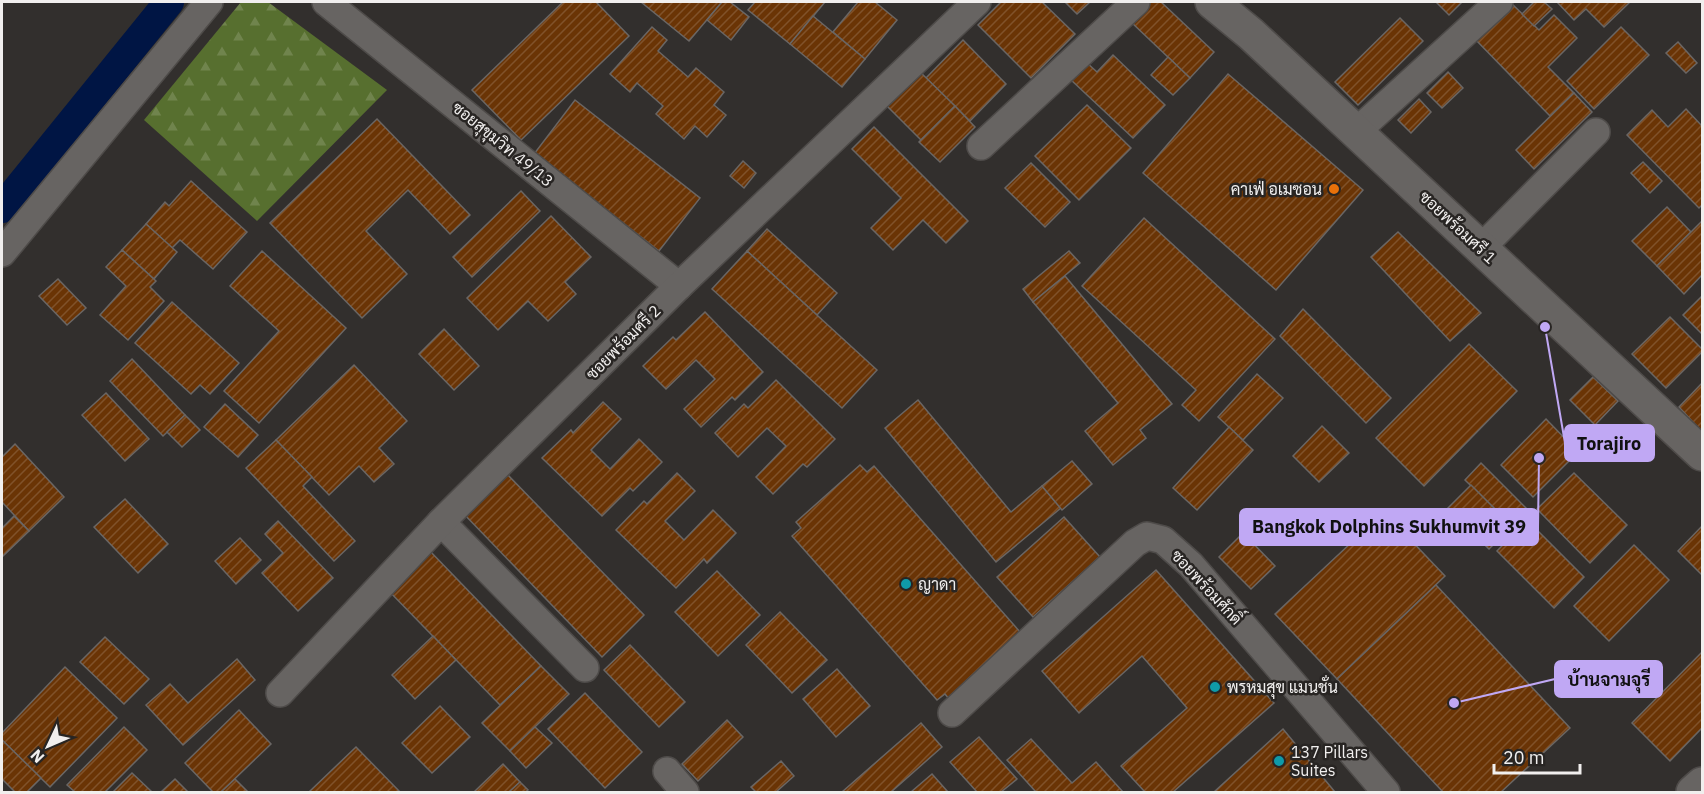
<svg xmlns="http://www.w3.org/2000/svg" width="1704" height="794" viewBox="0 0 1704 794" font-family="'IBM Plex Sans',Sarabun,sans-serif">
<defs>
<pattern id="forest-firs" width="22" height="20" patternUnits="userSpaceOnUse" patternTransform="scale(1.5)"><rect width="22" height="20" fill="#576f2f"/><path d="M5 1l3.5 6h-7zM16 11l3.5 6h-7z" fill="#70844d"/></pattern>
<pattern id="building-hatch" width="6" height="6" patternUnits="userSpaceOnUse" patternTransform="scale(1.5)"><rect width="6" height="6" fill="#6a3405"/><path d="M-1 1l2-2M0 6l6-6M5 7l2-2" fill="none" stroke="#80522a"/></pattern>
</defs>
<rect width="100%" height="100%" fill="#322f2d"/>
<polygon fill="url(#forest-firs)" points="241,2 268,2 387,90 257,221 144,120"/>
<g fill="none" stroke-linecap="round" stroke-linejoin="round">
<polyline stroke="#001544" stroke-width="30" points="2,208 169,2"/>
</g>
<g fill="url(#building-hatch)" stroke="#6a6664" stroke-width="1.5">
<polygon points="563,2 596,2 629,36 521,140 472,90"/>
<polygon points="641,2 722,2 689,41"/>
<polygon points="722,2 730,2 749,17 731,40 707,20"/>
<polygon points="755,2 825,2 790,44 748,10"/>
<polygon points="858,2 875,2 897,20 865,59 833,32"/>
<polygon points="1001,2 1042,2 1075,34 1031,78 978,25"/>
<polygon points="1065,2 1090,2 1077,14"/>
<polygon points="1150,2 1161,2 1214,52 1190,78 1131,22"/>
<polygon points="1436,2 1462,2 1449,15"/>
<polygon points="1510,2 1539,30 1554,15 1577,38 1548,67 1574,93 1550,116 1474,38"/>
<polygon points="1534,2 1544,2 1552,9 1534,26 1522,14"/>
<polygon points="1557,2 1630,2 1604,27 1586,9 1574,20"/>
<polygon points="813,16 865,59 842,87 790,44"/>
<polygon points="1400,18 1423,41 1358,105 1335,82"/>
<polygon points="652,27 667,40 658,51 688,77 696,68 724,92 714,105 726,115 707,137 695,126 684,139 656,114 663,106 637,83 630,92 610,74"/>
<polygon points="1621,27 1649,55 1594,109 1567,81"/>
<polygon points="963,40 1006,84 970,121 926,78"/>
<polygon points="1678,42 1697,63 1686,73 1666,53"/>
<polygon points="1113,55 1165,105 1133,138 1070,79 1086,62 1097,72"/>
<polygon points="1168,57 1190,78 1173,95 1151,75"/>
<polygon points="917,69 955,106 921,140 884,103"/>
<polygon points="1448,72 1463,88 1442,108 1427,93"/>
<polygon points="1228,74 1363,190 1276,290 1143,173"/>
<polygon points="1574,93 1592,112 1534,169 1516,150"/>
<polygon points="1419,99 1431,112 1411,133 1398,120"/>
<polygon points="575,100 700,198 659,251 534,154"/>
<polygon points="1087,105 1131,148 1079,200 1035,156"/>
<polygon points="955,106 975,127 940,162 919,142"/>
<polygon points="1686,109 1702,126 1702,205 1699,208 1627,135 1652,110 1668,127"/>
<polygon points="377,119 470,215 450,234 408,190 366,231 407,274 362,318 270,223"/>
<polygon points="874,127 968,221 946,243 923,220 893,250 871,228 901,198 852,149"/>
<polygon points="743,161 756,173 744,188 730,176"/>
<polygon points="1643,162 1662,181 1650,193 1631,173"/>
<polygon points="1031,163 1070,202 1045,227 1005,188"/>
<polygon points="191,181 247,232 213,269 180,240 172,248 146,224 165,202 169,206"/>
<polygon points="521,191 540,211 472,277 453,257"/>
<polygon points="1667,207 1691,232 1657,266 1632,241"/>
<polygon points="551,216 591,257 565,282 576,294 548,321 528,301 498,330 467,298"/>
<polygon points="1144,218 1275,339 1199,421 1182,405 1196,390 1082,286"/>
<polygon points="1702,221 1702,275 1684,294 1657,266"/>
<polygon points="146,224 177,252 154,279 122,250"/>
<polygon points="767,229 837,293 817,315 747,251"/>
<polygon points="1398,232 1481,313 1450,341 1371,257"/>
<polygon points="122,250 156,281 150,287 164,301 128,340 100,315 126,286 106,267"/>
<polygon points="262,251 346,328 259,423 224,391 279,331 230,286"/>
<polygon points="747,251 877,370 842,408 712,289"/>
<polygon points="1069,251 1080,263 1033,302 1023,289"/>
<polygon points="1065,276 1172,404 1140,430 1146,438 1113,465 1085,431 1118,403 1033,302"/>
<polygon points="58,279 86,308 67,325 39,296"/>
<polygon points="1702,296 1702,334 1683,315"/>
<polygon points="172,302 239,363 210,394 200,385 191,394 135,343"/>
<polygon points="1303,309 1391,398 1366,423 1280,336"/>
<polygon points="705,312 763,372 735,400 732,397 701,427 684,409 715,379 696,360 666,389 643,366 673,337 676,340"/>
<polygon points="1670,317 1702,349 1702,352 1666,388 1632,354"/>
<polygon points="444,329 479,366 454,390 419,354"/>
<polygon points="1469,344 1517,391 1424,486 1376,438"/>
<polygon points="132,359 185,415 163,436 110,381"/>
<polygon points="354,365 407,421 379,448 394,464 374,482 359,466 329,495 276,440"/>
<polygon points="1257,374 1283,398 1243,440 1218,417"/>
<polygon points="1593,377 1618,401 1595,425 1570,400"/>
<polygon points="776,380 835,439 807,467 803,464 773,494 756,477 786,446 767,428 738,457 715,433 744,404 748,408"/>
<polygon points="1702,383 1702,432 1679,407"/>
<polygon points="106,393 149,439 125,461 82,415"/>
<polygon points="918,400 1011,512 1042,486 1061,508 996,562 885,428"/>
<polygon points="603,402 621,419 591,450 610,469 639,439 662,462 633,491 630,488 602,516 542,458 571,430 573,433"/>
<polygon points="225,404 258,435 238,457 204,427"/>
<polygon points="185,415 200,430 182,447 167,432"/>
<polygon points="1546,419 1578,452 1533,497 1501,465"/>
<polygon points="1322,426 1349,453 1319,482 1293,456"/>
<polygon points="1229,427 1253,450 1197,510 1173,488"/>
<polygon points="276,440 312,477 303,486 355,541 334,561 246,468"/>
<polygon points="15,444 64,497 29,531 2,502 2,457"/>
<polygon points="1072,461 1092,484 1062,510 1042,486"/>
<polygon points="1481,463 1528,510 1512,526 1465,480"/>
<polygon points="860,465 867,472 874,466 1020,632 954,705 945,694 937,700 792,536 801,528 796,522"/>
<polygon points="504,471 644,615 602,657 462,512"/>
<polygon points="677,473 695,491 665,521 684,540 713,510 736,533 707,563 704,559 676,588 616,530 644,501 647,504"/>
<polygon points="1574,473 1627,525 1590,563 1537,509"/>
<polygon points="1471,485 1512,526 1489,549 1447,509"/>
<polygon points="125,499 168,544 138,573 94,527"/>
<polygon points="1384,512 1445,576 1337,679 1275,614"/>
<polygon points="14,516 29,531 2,557 2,528"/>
<polygon points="1064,517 1100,557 1033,617 997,577"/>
<polygon points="1527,520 1584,577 1554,608 1497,551"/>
<polygon points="278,521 333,578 298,611 262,573 283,553 265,534"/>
<polygon points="1702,526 1702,575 1678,551"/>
<polygon points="1243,533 1275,566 1251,589 1219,557"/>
<polygon points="240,538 261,560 236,584 215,561"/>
<polygon points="1634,545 1669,580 1609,641 1574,606"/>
<polygon points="427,548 541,666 500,705 386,588"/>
<polygon points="1156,570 1274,703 1173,792 1145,792 1121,766 1187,708 1142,656 1079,713 1042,671"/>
<polygon points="717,571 760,615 718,656 675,612"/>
<polygon points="1436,585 1570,728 1501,792 1443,792 1337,679"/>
<polygon points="780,612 827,660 792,693 746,645"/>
<polygon points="433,636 456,660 415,699 392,675"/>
<polygon points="105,637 149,679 124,704 80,662"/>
<polygon points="630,645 685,702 659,727 604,670"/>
<polygon points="1702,652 1702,728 1670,761 1632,723"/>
<polygon points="237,659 255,680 183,745 146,705 170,684 188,703"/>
<polygon points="541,666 569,694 510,751 482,723"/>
<polygon points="65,667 117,718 50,787 2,740 2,733"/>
<polygon points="837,669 870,706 836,737 803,699"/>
<polygon points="585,693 642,752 605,788 548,729"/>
<polygon points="440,706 470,737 432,773 402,743"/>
<polygon points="239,710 271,744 221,792 213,792 185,763"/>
<polygon points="727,720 743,737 698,781 682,764"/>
<polygon points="921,723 942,747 891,792 842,792"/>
<polygon points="124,727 147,750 105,792 75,792 67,785"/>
<polygon points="535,727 552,743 526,768 510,751"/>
<polygon points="1283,729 1335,792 1214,792"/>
<polygon points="979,737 1017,779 1001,792 977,792 950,762"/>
<polygon points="1031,739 1072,783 1096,762 1123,792 1036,792 1007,760"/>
<polygon points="2,740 41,778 27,792 15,792 2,779"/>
<polygon points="356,747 400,792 309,792"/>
<polygon points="781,761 794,776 776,792 756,792 751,787"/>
<polygon points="503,764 520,782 509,792 474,792"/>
<polygon points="132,773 152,792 113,792"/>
<polygon points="932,774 948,792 911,792"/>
<polygon points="175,779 188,792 161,792"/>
<polygon points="235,779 248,792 221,792"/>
<polygon points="520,782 528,790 525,792 509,792"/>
</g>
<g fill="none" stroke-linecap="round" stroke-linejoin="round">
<defs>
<g id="minor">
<polyline points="326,2 679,286"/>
<polyline points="1356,132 1499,2"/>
<polyline points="981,146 1136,2"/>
<polyline points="1481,248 1596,132"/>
<polyline points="2,253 209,2"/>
<polyline points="441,522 585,668"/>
<polyline points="280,693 441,522 679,286 977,2"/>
<polyline points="952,713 1135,543 1147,536 1163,540 1191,565 1386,792"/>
<polyline points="667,771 685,792"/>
</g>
<g id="tertiary">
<polyline points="1212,2 1251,34 1702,454"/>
<polyline points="1693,792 1702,784"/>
</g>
</defs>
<use href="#minor" stroke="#4e4b49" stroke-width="30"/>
<use href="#tertiary" stroke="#4e4b49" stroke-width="36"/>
<use href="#minor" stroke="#676462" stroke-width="27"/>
<use href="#tertiary" stroke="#676462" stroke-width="33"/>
</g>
<circle fill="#e8710a" stroke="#282523" stroke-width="2" cx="1334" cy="189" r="6"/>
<g fill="#0f9aa8" stroke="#282523" stroke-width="2">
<circle cx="906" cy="584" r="6"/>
<circle cx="1215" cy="687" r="6"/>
<circle cx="1279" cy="761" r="6"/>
</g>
<g text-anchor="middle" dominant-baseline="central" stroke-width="5" stroke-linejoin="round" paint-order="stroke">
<g font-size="16" fill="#f1efee" stroke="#282523">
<text transform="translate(503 144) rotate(39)">ซอยสุขุมวิท 49/13</text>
<text transform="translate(1458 227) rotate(43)">ซอยพร้อมศรี 1</text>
<text transform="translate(623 342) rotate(-45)">ซอยพร้อมศรี 2</text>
<text transform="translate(1207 587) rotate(47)">ซอยพร้อมศักดิ์</text>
</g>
<g font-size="16" fill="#f1efee" stroke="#282523" text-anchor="start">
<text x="1322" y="189" text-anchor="end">คาเฟ่ อเมซอน</text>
<text x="918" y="584">ญาดา</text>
<text x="1227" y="687">พรหมสุข แมนชั่น</text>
<text x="1291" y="752">137 Pillars<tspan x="1291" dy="18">Suites</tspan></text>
</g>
</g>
<path fill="none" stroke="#c0a8f4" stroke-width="2" d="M1545 327L1565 443M1539 458L1538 527M1454 703L1555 679"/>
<g fill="#c0a8f4" stroke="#282523" stroke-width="2">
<circle cx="1545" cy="327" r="6"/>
<circle cx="1539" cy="458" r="6"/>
<circle cx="1454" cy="703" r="6"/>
</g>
<g fill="#c0a8f4" stroke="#c0a8f4" stroke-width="2">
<rect x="1565" y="425" width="89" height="36" rx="6"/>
<rect x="1240" y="509" width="298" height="36" rx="6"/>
<rect x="1555" y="661" width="107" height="36" rx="6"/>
</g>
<g font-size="18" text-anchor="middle" font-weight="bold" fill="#111">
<text x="1609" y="450">Torajiro</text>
<text x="1389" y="533">Bangkok Dolphins Sukhumvit 39</text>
<text x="1609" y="686">บ้านจามจุรี</text>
</g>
<rect width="1704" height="794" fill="none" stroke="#f1efee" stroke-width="6"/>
<g transform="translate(48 746) rotate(226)" stroke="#282523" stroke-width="4.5" paint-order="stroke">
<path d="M0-4.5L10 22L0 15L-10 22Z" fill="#f1efee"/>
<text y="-9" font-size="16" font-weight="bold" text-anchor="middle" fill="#f1efee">N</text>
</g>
<path d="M1494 764v9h86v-9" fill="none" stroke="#f1efee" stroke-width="3"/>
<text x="1503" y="764" font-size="18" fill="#f1efee" stroke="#282523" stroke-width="4.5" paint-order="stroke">20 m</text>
</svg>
